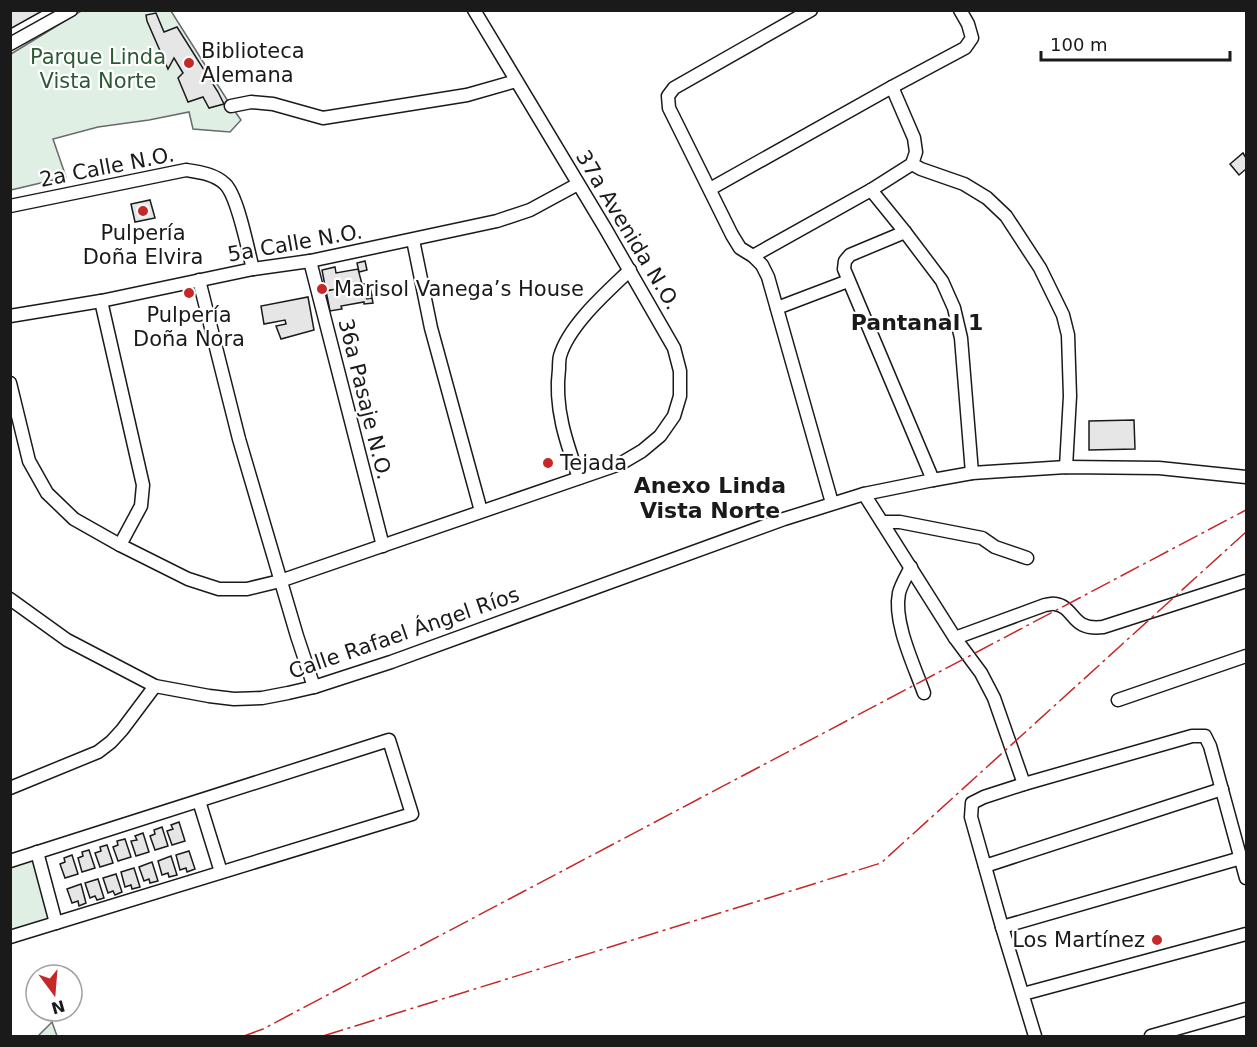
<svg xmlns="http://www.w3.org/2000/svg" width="1257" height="1047" viewBox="0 0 1257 1047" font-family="'DejaVu Sans',sans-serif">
<rect width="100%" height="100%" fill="#fff"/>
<g fill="#e0efe3" stroke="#6a6a6a" stroke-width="1.5">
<polygon points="81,11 171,11 231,106 241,120 230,132 193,129 189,112 149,120 98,127 53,139 66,177 11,190 11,54"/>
<polygon points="34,859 51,920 11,932 11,866"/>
<polygon points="52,1022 57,1036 38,1036"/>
</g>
<g fill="#e6e6e6" stroke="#1a1a1a" stroke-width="1.5">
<polygon points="10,10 44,10 10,29"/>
<polygon points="156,13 164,32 177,27 218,92 224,104 209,108 203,97 188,102 178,78 183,73 174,58 168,69 147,21 146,15"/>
<polygon points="1243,153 1246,158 1246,169 1239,175 1230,164"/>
<polygon points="150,200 155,218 135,222 131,204"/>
<polygon points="365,261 367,270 359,272 357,263"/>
<polygon points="335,267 336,273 358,269 362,284 326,291 322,270"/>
<polygon points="369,283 372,296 366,297 367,299 372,298 373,303 364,304 364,302 341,306 342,309 330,311 326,291"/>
<polygon points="308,297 314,330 281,339 276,326 286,324 285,320 264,324 261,306"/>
<polygon points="1134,420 1135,449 1089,450 1089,421"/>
<polygon points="179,822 185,841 172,845 167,831 173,829 171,825"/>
<polygon points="162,827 168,846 155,850 150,836 155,834 154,830"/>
<polygon points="143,833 149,852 136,856 131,841 137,840 135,836"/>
<polygon points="125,839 131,857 118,861 113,847 118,845 117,841"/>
<polygon points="107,845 113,863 100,867 95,853 101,851 100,847"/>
<polygon points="89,850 95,868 82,872 78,858 83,856 82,852"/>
<polygon points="189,851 195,869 187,872 186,868 180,870 176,855"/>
<polygon points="72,855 78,874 65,878 60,864 65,862 64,858"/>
<polygon points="171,856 177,875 169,877 168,873 162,875 158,861"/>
<polygon points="152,862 158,881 150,883 149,879 144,881 139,867"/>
<polygon points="134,868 140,887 132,889 131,885 125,887 121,872"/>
<polygon points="116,874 122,892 115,895 113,891 108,893 103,878"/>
<polygon points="98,879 104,898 97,900 95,896 90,898 85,883"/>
<polygon points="81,884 86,903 79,906 78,901 72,903 67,889"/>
</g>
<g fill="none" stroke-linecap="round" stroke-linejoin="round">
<defs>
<g id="street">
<polyline points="811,10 674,88 668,96 669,108 732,235 740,248 753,256 762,265 768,277 832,503"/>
<polyline points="10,44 71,10"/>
<polyline points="231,106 251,102 273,104 323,118 467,95 516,81"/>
<polyline points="912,164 921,169 964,184 987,198 1006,216 1040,268 1063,315 1068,335 1070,396 1066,467"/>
<polyline points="710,189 892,87 965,48 972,38 968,24 960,10"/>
<polyline points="871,190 905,232 942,281 954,308 961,338 972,473"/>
<path d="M10,206L186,170C199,172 215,174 225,184C238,196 248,251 253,269"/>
<polyline points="905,232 850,255 845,261 844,269 933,480"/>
<polyline points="413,240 431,328 481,511"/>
<polyline points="753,256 871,190 912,164 916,152 914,138 892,87"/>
<polyline points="310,261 383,546"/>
<polyline points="199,280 239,439 297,636 314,687"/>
<polyline points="101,301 143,485 141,506 120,545"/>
<polyline points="777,308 848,281"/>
<polyline points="10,316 101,301 253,269 310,261 497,221 530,210 578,184"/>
<polyline points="10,383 29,461 47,493 74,519 120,545 188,579 219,589 247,589 280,581 620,464 642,451 660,436 674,416 680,396 680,371 674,348 605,228 474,10"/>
<path d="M579,478C566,442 554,407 559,369C559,365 559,360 560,356C569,325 607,292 630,270"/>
<polyline points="864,494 955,638 981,673 994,698 1024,784"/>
<polyline points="882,522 900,522 982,538 995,547 1027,558"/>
<path d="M911,567C907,575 901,585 899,593C893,622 914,665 924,693"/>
<polyline points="10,599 67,640 155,686 209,696 234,699 262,698 288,693 314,687 391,662 784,519 864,494 933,480 972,473 1066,467 1159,468 1246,477"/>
<path d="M955,638L1045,605C1048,605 1052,603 1055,604C1076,607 1070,631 1103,627L1246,581"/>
<polyline points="1118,700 1246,656"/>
<polyline points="10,788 98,752 111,742 122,730 155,686"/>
<polyline points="199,801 221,872"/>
<polyline points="37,852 56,923"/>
<polyline points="10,861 389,740 412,814 10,937"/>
<polyline points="985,866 1222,789"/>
<polyline points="1002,927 1241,858"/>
<polyline points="1023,994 1246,934"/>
<polyline points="1035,1036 1002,927 971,817 972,803 984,797 1024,784 1192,736 1205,736 1210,746 1246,878"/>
<polyline points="1151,1036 1246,1009"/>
</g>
</defs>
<use href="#street" stroke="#1a1a1a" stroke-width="15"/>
<use href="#street" stroke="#fff" stroke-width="12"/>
<g stroke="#c62828" stroke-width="1.5" stroke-dasharray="21 4.5 3 4.5" stroke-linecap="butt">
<polyline points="244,1036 263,1029 1246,510"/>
<polyline points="323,1036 881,863 1246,532"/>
</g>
</g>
<g fill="#c62828" stroke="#fff" stroke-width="2">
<circle cx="189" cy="63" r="6"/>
<circle cx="143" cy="211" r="6"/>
<circle cx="322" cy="289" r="6"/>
<circle cx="189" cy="293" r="6"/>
<circle cx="548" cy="463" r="6"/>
<circle cx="1157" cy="940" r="6"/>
</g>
<g text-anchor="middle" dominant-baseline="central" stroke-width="4.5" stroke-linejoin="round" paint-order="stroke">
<g font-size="21" fill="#1a1a1a" stroke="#fff" text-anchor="start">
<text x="201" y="51">Biblioteca<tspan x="201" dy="24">Alemana</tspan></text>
<text x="143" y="233" text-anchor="middle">Pulpería<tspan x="143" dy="24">Doña Elvira</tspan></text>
<text x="334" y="289">Marisol Vanega’s House</text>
<text x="189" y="315" text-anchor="middle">Pulpería<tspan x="189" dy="24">Doña Nora</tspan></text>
<text x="560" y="463">Tejada</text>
<text x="1145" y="940" text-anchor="end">Los Martínez</text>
</g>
<g font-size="21" fill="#2b5a34" stroke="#fff">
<text x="98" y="57">Parque Linda<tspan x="98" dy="24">Vista Norte</tspan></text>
</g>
<g font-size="21" fill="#1a1a1a" stroke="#fff">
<text transform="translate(107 167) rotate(-11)">2a Calle N.O.</text>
<text transform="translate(628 230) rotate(59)">37a Avenida N.O.</text>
<text transform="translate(295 243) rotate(-10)">5a Calle N.O.</text>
<text transform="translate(365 399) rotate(76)">36a Pasaje N.O.</text>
<text transform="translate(404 633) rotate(-19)">Calle Rafael Ángel Ríos</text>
</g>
<g font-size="22" font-weight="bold" fill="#1a1a1a" stroke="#fff">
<text x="917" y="322">Pantanal 1</text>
<text x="710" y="485">Anexo Linda<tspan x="710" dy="25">Vista Norte</tspan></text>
</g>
</g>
<rect width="1257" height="1047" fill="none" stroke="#1a1a1a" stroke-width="24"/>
<g transform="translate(54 993) rotate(164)"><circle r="28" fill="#ffffff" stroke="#a3a3a3" stroke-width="1.5"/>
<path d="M0-4.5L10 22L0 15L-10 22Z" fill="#c62828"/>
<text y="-9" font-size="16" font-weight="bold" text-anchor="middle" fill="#1a1a1a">N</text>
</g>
<path d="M1041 51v9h189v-9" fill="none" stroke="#1a1a1a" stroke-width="3"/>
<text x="1050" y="51" font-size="18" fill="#1a1a1a" stroke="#ffffff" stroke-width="4.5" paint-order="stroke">100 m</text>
</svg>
